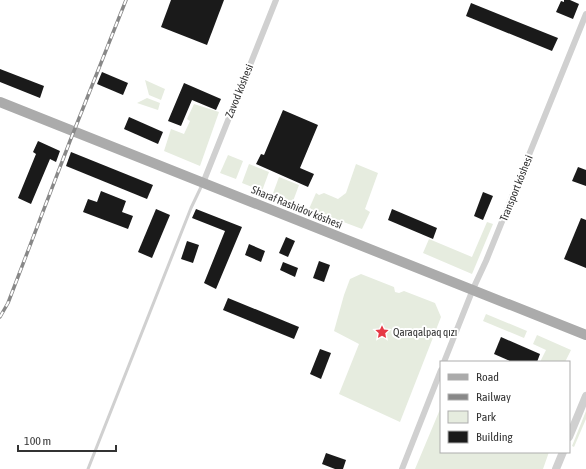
<svg xmlns="http://www.w3.org/2000/svg" width="586" height="469" viewBox="0 0 586 469" font-family="'Asap Condensed',sans-serif">
<rect width="100%" height="100%" fill="#fff"/>
<g fill="#e6ecdf">
<polygon points="145,80 165,89 161,100 149,95"/>
<polygon points="147,98 160,103 158,110 137,103"/>
<polygon points="194,104 219,112 200,166 164,151 171,129 184,134 190,121 187,119"/>
<polygon points="228,155 243,161 236,179 220,173"/>
<polygon points="249,164 269,172 262,191 242,183"/>
<polygon points="356,164 378,173 365,209 370,212 362,229 309,209 316,193 319,195 324,193 338,199 346,193"/>
<polygon points="279,177 299,185 292,204 272,196"/>
<polygon points="487,222 493,224 472,274 423,253 429,239 472,257"/>
<polygon points="361,274 394,287 395,292 399,293 404,291 435,303 441,317 400,422 339,394 359,344 334,331 344,295 350,279"/>
<polygon points="486,314 527,331 524,338 483,321"/>
<polygon points="537,335 571,350 565,362 540,362 546,350 533,344"/>
<polygon points="441,407 441,452 549,452 543,469 415,469"/>
<polygon points="586,411 586,419 574,447 572,446"/>
</g>
<g fill="#1a1a1a">
<polygon points="171,0 224,0 207,45 161,27"/>
<polygon points="564,0 570,0 579,4 573,19 556,12 561,1 564,2"/>
<polygon points="471,3 558,38 552,51 466,16"/>
<polygon points="0,69 44,86 40,98 0,82"/>
<polygon points="102,72 128,83 123,95 97,84"/>
<polygon points="184,83 221,99 216,110 192,100 181,126 168,121"/>
<polygon points="283,110 318,125 300,168 314,174 308,187 256,164 261,154 264,155"/>
<polygon points="129,117 163,132 158,144 124,129"/>
<polygon points="38,141 60,151 56,162 50,159 31,204 18,198 36,154 33,152"/>
<polygon points="71,152 153,185 147,199 66,166"/>
<polygon points="578,167 586,170 586,186 572,181"/>
<polygon points="101,191 126,201 122,212 133,216 128,229 83,212 88,199 97,202"/>
<polygon points="483,192 493,196 483,220 474,216"/>
<polygon points="156,209 170,215 152,258 138,252"/>
<polygon points="196,209 242,227 216,289 204,283 225,231 192,218"/>
<polygon points="392,209 437,228 433,239 388,220"/>
<polygon points="581,218 586,220 586,268 564,259"/>
<polygon points="286,237 295,241 288,257 279,253"/>
<polygon points="187,241 199,245 193,263 181,259"/>
<polygon points="249,244 265,251 261,262 245,255"/>
<polygon points="319,261 330,265 324,282 313,278"/>
<polygon points="283,262 298,268 295,277 280,270"/>
<polygon points="228,298 299,327 294,339 223,310"/>
<polygon points="501,337 540,354 537,362 512,362 494,354"/>
<polygon points="320,349 331,353 321,379 310,374"/>
<polygon points="326,453 346,460 343,469 335,469 322,464"/>
</g>
<g fill="none" stroke-linecap="round" stroke-linejoin="round">
<polyline stroke="#d0d0d0" stroke-width="3" points="88,469 191,208 202,185"/>
<g stroke="#d0d0d0" stroke-width="6">
<polyline points="203,183 276,0"/>
<polyline points="444,362 473,289 486,261 586,14"/>
<polyline points="402,469 441,370"/>
</g>
<g stroke="#d0d0d0" stroke-width="8">
<polyline points="569,437 586,396"/>
<polyline points="556,469 563,452"/>
</g>
<polyline stroke="#ababab" stroke-width="10" points="0,102 586,335"/>
<defs>
<polyline id="rail" points="0,317 8,303 70,141 126,0"/>
</defs>
<use href="#rail" stroke="#888" stroke-width="3.5"/>
<use href="#rail" stroke="#fff" stroke-width="2" stroke-dasharray="6" stroke-linecap="butt"/>
</g>
<defs>
<symbol id="sight-bare" viewBox="-9 -9 18 18"><path d="M0-6L1.8-2.2L6-1.7L2.9 1.2L3.7 5.4L0 3.3L-3.7 5.4L-2.9 1.2L-6-1.7L-1.8-2.2Z" fill="#e63946" stroke="#fff" stroke-width="2.5" paint-order="stroke"/></symbol>
</defs>
<g fill-rule="evenodd">
<use href="#sight-bare" x="372" y="322" width="20" height="20"/>
</g>
<g text-anchor="middle" dominant-baseline="central" stroke-width="4" stroke-linejoin="round" paint-order="stroke">
<g font-size="11" fill="#333" stroke="#fff">
<text transform="translate(239 91) rotate(-68)">Zavod kóshesi</text>
<text transform="translate(516 188) rotate(-68)">Transport kóshesi</text>
<text transform="translate(297 207) rotate(22)">Sharaf Rashidov kóshesi</text>
</g>
<g font-size="11" fill="#333" stroke="#fff" text-anchor="start">
<text x="393" y="332">Qaraqalpaq qızı</text>
</g>
</g>
<rect x="440" y="361" width="130" height="92" fill="#ffffff" stroke="#adadad"/>
<rect x="448" y="374" width="20" height="6" fill="#ababab" stroke="#adadad"/>
<text x="476" y="381" font-size="12" fill="#333333">Road</text>
<rect x="448" y="394" width="20" height="6" fill="#888888" stroke="#adadad"/>
<text x="476" y="401" font-size="12" fill="#333333">Railway</text>
<rect x="448" y="411" width="20" height="12" fill="#e6ecdf" stroke="#adadad"/>
<text x="476" y="421" font-size="12" fill="#333333">Park</text>
<rect x="448" y="431" width="20" height="12" fill="#1a1a1a" stroke="#adadad"/>
<text x="476" y="441" font-size="12" fill="#333333">Building</text>
<path d="M18 445v6h98v-6" fill="none" stroke="#333333" stroke-width="2"/>
<text x="24" y="445" font-size="12" fill="#333333" stroke="#ffffff" stroke-width="3" paint-order="stroke">100 m</text>
</svg>
